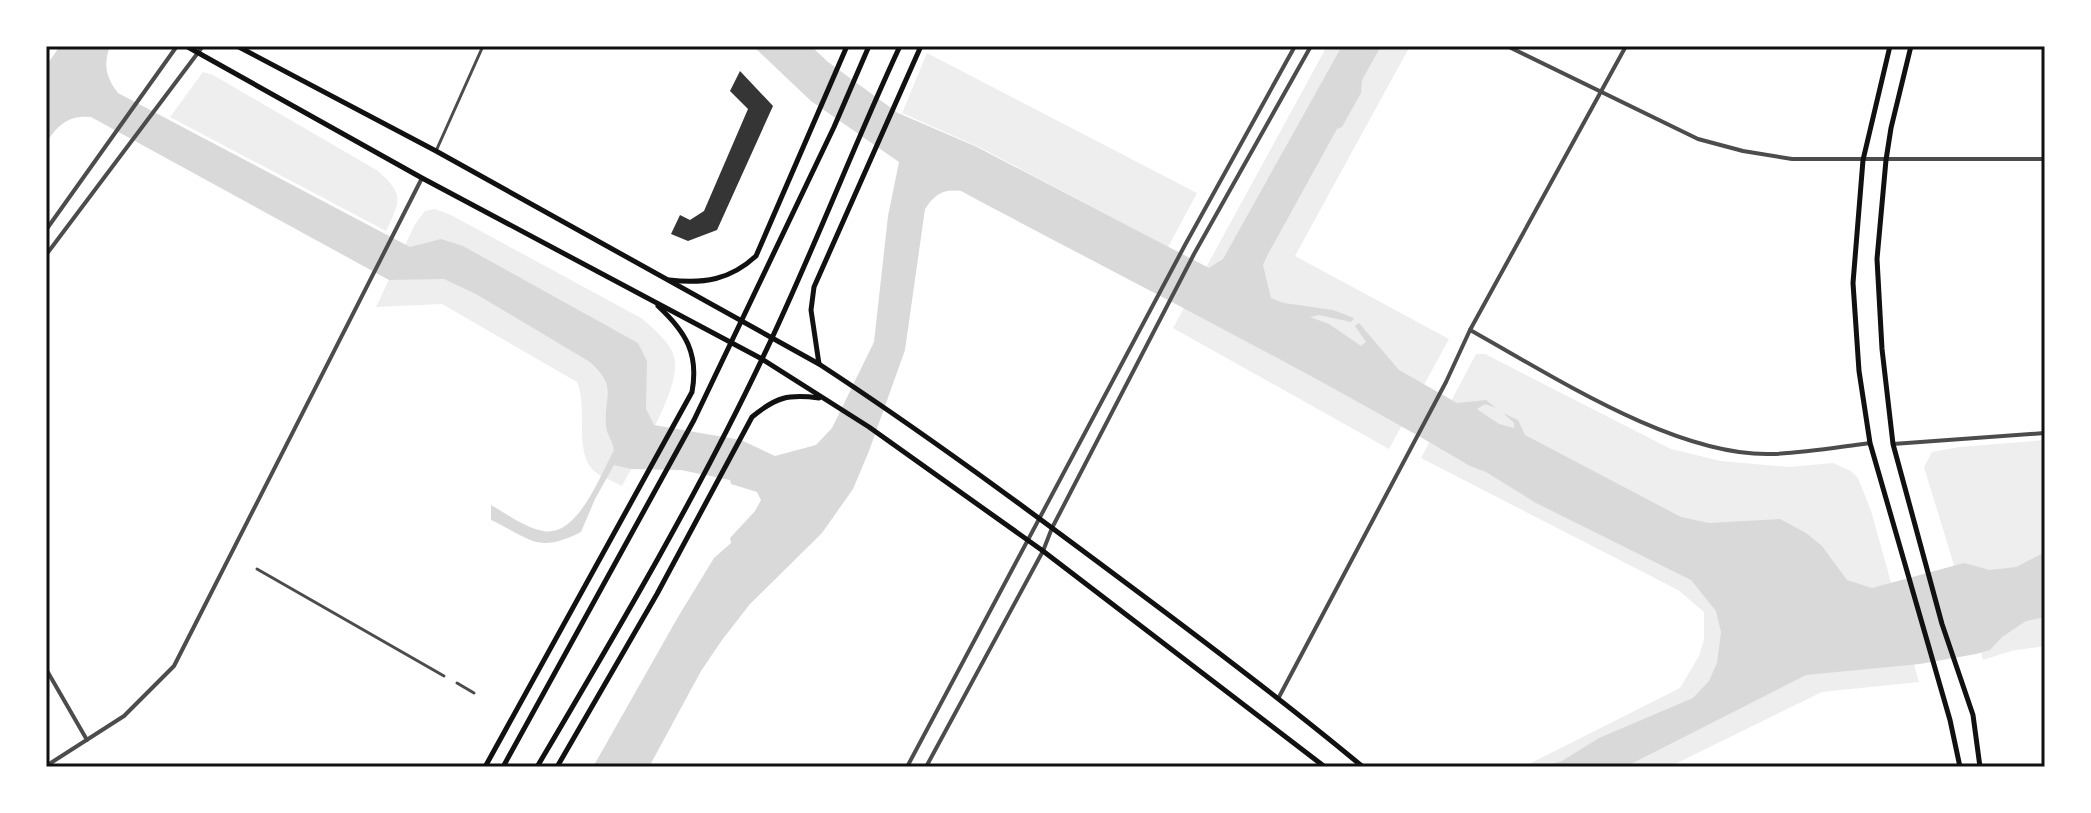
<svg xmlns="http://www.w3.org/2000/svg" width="2091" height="813" viewBox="0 0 2091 813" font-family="'Roboto Condensed',sans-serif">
<rect width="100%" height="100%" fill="#fff"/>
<g fill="#eee">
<polygon points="1327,46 1410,46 1295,256 1449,339 1389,449 1173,328"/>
<polygon points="927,53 1197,193 1168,247 981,148 902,113"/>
<path d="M203,72L213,75L378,171C405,195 400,201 386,231L170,117Z"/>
<path d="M435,209L451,215L641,318C653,328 673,344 675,361C678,394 638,455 622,486C613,481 600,477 593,470C574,451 588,407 577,382L442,304L376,307L415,224L425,211Z"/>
<polygon points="1476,354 1485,354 1671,449 1721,461 1789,467 1833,463 1851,471 1858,478 1871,511 1919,682 1822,692 1669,767 1523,767 1680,688 1699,656 1704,640 1704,612 1678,590 1421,458"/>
<polygon points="2045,440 2045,646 2011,651 1983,660 1924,467 1932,452 1959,447"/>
</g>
<path fill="#d9d9d9" d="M60,46H110C103,65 106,77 118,93L410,247L441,239L463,246L638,343L647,361L646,409L654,425L741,440L775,456L816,445L832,428L874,342L888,216L899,162L811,101L753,46H811L828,62L898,113L977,147L1209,268L1223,259L1342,46H1381L1362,80L1361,93L1342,127L1337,129L1268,254L1263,265L1271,298L1284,303L1333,310L1354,318L1351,322L1319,315L1310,317L1329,324L1361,346L1366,342L1355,326L1359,323L1399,370L1457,403L1486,400L1496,408L1485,404L1477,409L1499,424L1514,428V423L1503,413L1518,420L1525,435L1681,517L1709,523L1780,519L1806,533L1822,546L1847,580L1872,588L1964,563L1990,570L2016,567L2045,552V617L2026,621L2002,637L1990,650L1976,654L1920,664L1806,675L1625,767H1542L1562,761L1599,738L1693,698L1709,681L1717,663L1721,632L1716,611L1691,580L1536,503L1486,472L1470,466C1304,368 1131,282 961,191C943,189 935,194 925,209L905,350L869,451L853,489L822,533L750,604L722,640L701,671L649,767H593L678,617L714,558L731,543L730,538L755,511L761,500L757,492L731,484L730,480L681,470L631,469L614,465L595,499L581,532C538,554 531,539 491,520V505C507,514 524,527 543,531C577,538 600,476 614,450C613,441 607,436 606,426C604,394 618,388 590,362L476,294L444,279L389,280L91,117C68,115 58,125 46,143V66Z"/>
<polygon fill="#353535" points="740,71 773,106 717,230 688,241 671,234 680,215 690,220 704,211 748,109 730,91"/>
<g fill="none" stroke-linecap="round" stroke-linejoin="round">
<g stroke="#4c4c4c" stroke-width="3">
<polyline points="436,151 483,46"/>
<polyline points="257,569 444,676"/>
<polyline points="457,683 474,693"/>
</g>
<g stroke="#4c4c4c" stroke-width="4">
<polyline points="1507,46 1698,139 1743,151 1792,159 2045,159"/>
<polyline points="46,230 177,46"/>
<polyline points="46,255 203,46"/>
<path d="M1470,330C1553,376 1676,457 1772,454C1805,453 1838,447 1870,443"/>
<polyline points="1893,444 2045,433"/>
<polyline points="46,669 87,740"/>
<polyline points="1279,697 1446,382 1470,330 1626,46"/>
<polyline points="46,766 124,716 174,666 422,178"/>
<polyline points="907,767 1185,245 1295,46"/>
<polyline points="926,767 1043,551 1052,528 1194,254 1311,46"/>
</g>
<g stroke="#111" stroke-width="5">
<polyline points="186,46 422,178 762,359 869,427 1043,551 1325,767"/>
<path d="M237,46L436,151L819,364C923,432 1023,506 1122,580C1204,641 1285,702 1363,767"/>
<path d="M485,767L692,392C699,354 686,332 658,306"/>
<path d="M557,767L657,594L752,417C776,397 788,394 819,398"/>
</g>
<g stroke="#111" stroke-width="5">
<polyline points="1890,46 1863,160 1853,283 1859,371 1870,443 1950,720 1960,767"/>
<polyline points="1911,46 1891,128 1886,160 1877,259 1882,349 1893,444 1942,624 1973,715 1980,767"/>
<path d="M669,280C704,284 730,280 756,256L847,46"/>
<polyline points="819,364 811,310 814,287 921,46"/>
<polyline points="503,767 694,420 834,127 869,46"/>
<path d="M537,767C616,633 696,498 763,357C812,255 852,149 900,46"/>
</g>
</g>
<rect width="2091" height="813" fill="none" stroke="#ffffff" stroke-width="96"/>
<rect x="48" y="48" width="1995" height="717" fill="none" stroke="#111" stroke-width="3"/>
</svg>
